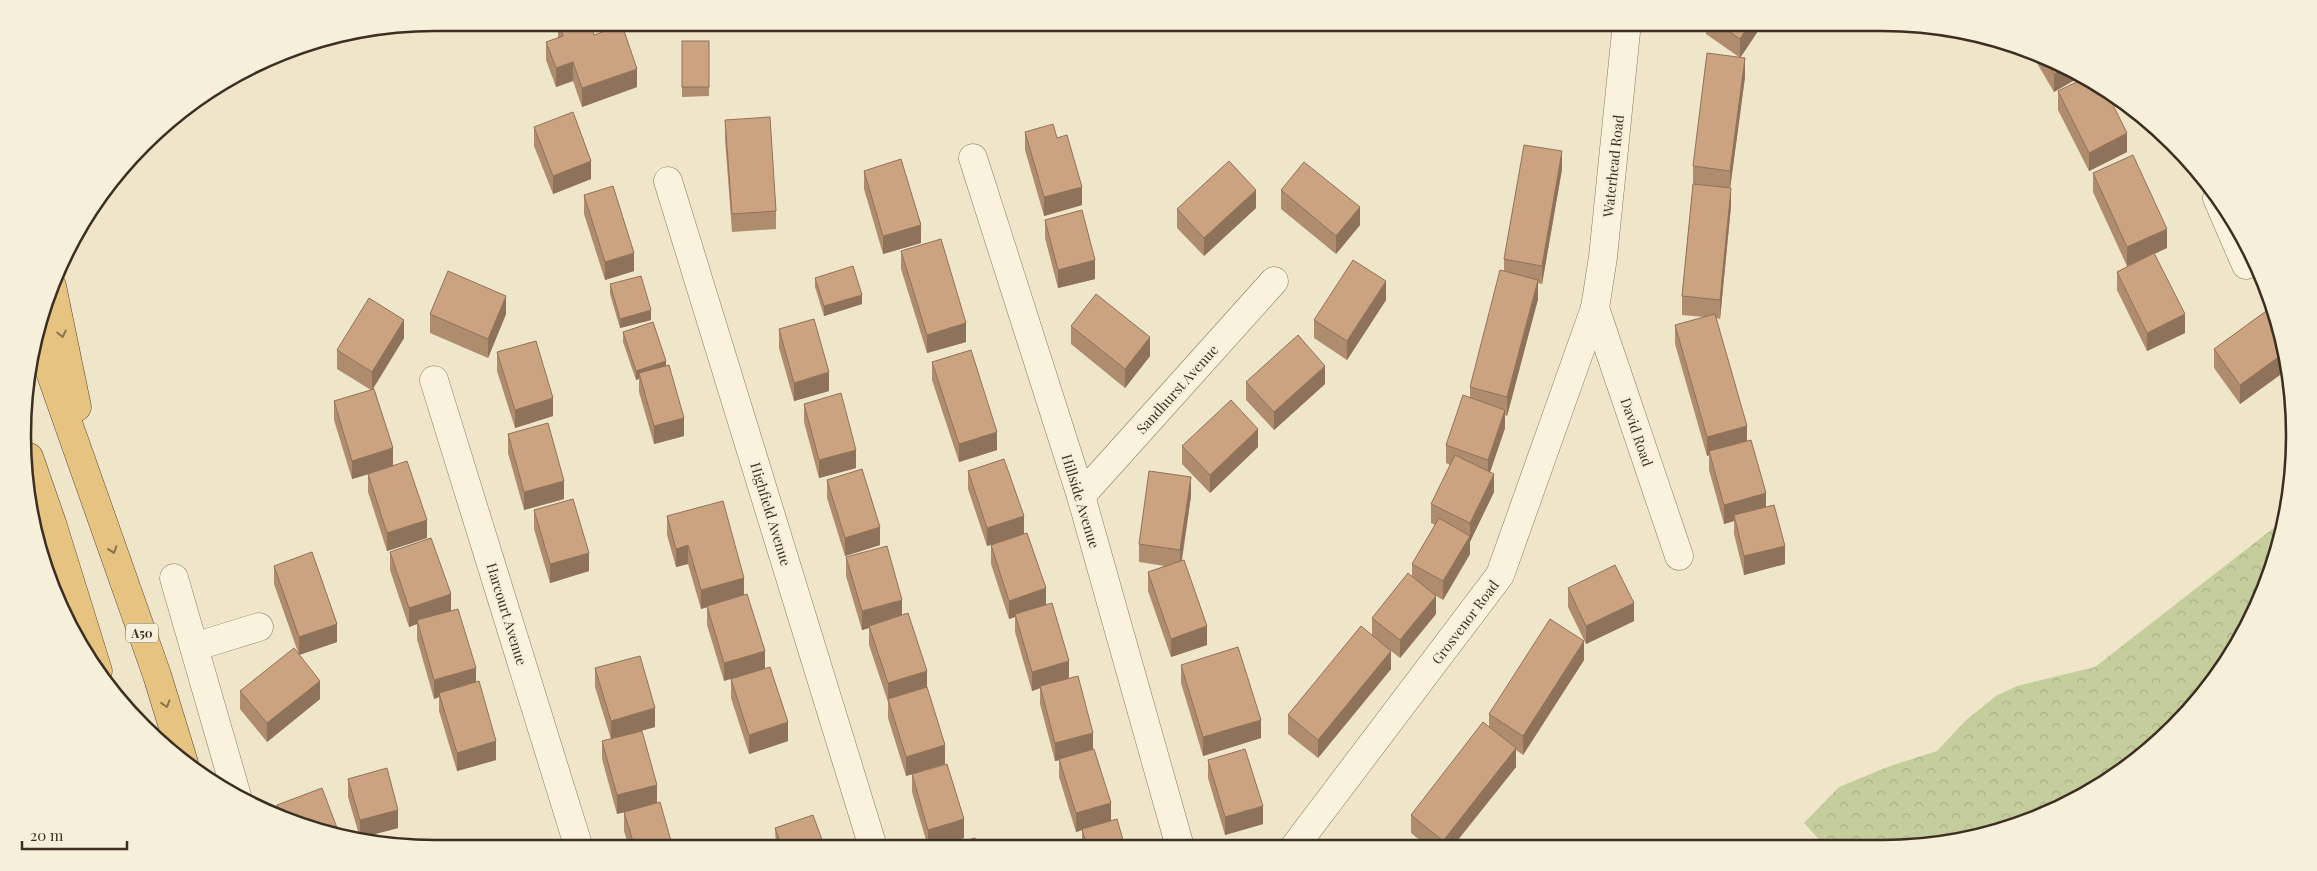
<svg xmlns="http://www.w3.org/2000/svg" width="2317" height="871" viewBox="0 0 2317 871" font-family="'Playfair Display',serif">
<defs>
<pattern id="forest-crowns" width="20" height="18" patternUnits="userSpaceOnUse" patternTransform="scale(1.25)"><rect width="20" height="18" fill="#c5cd9d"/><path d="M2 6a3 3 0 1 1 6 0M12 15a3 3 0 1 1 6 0" fill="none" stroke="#aab087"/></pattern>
</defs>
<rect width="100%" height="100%" fill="#efe5c9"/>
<polygon fill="url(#forest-crowns)" points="2284,520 2280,543 2239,642 2154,746 2064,806 1936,845 1824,845 1804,823 1839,787 1890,766 1937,751 1965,721 1996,696 2017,686 2095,667"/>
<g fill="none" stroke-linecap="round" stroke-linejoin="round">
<defs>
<g id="minor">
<polyline points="973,158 1081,496 1180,847"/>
<polyline points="668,181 873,847"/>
<polyline points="2217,198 2246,265"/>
<polyline points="1595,308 1679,556"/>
<polyline points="434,380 579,848"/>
<polyline points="1081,496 1274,281"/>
<polyline points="174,578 237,796"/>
<polyline points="194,647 259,627"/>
</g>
<polyline id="tertiary" points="1295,846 1500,575 1595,308 1603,257 1627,22"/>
<g id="trunk">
<polyline points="52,286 77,407"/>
<polyline points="37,335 157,675 184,763"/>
<polyline points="29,457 52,523 98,671"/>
</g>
</defs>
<use href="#minor" stroke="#8b785e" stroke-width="29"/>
<use href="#tertiary" stroke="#8b785e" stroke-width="29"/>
<use href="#trunk" stroke="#594631" stroke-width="29"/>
<use href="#minor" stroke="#f9f2dd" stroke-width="28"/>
<use href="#tertiary" stroke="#f9f2dd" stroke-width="28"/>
<use href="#trunk" stroke="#e6c380" stroke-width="28"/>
</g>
<g fill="#af8c6e">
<polygon points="558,22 590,22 594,35 637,87 582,107 573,81 556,87 546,60 546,42 558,38"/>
<polygon points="1706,22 1764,22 1740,58 1745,77 1730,188 1731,206 1720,319 1716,318 1747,441 1766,507 1785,564 1744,575 1734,534 1734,521 1724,524 1709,470 1709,455 1707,456 1675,344 1675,325 1704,317 1682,315 1682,296 1693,184 1693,166 1739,57 1706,34"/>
<polygon points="682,41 709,41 709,96 682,97"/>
<polygon points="2031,53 2064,65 2054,92"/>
<polygon points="2058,91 2127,152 2089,171 2058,110"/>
<polygon points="725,120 776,211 776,229 732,232 725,139"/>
<polygon points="534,127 591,179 553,194 534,146"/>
<polygon points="1025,132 1057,138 1082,205 1044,216 1025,150"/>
<polygon points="1562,169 1542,284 1538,283 1538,299 1507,416 1505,415 1505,428 1490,472 1494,492 1470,541 1470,554 1443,600 1433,594 1436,614 1400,658 1390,650 1391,669 1318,758 1288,734 1288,715 1372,636 1372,618 1412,577 1412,564 1435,525 1431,523 1431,504 1450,465 1446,463 1446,445 1470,397 1470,387 1504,271 1504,259"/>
<polygon points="864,171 921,243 883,254 864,189"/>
<polygon points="2093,173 2167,248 2154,254 2185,333 2147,351 2117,290 2117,272 2148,256 2127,266 2093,192"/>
<polygon points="1281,190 1360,225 1336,254 1281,209"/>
<polygon points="584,195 634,271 605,280 584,214"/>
<polygon points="1256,208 1204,256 1177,228 1177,209"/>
<polygon points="1045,220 1095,279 1058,288 1045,238"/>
<polygon points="901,251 966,342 927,353 901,269"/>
<polygon points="815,278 862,304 824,316 815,287"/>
<polygon points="610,284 651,320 620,328 610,294"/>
<polygon points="1386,300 1347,360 1314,338 1314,320"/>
<polygon points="2273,306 2288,369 2240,404 2214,368 2214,349"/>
<polygon points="430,314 506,314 488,358 430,333"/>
<polygon points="1071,326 1150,356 1125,388 1071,344"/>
<polygon points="779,329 829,391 794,401 779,348"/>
<polygon points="623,332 666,366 684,436 654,444 639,392 639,379 636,380 623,342"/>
<polygon points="404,338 373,389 393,465 427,538 387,551 368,492 368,474 352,479 334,420 334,401 371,390 337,369 337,350"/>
<polygon points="497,352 553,416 515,428 497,371"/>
<polygon points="932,362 997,450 959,462 932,380"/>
<polygon points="1246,382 1325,384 1274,430 1246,400"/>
<polygon points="804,404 856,468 819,478 804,422"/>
<polygon points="508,434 564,499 524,510 508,453"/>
<polygon points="1182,446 1258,447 1210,493 1182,464"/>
<polygon points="968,471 1024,534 987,546 968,489"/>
<polygon points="827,480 880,545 845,556 827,498"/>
<polygon points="1191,496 1182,561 1207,645 1171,657 1148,591 1148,572 1165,566 1139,562 1139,544"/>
<polygon points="534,510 589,571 550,583 534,529"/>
<polygon points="667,516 744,578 724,681 707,625 707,607 701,609 688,564 676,567 667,535"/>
<polygon points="991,545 1046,605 1069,679 1093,749 1111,821 1125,847 1082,847 1082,830 1076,832 1059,777 1059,760 1055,761 1040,704 1040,688 1032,691 1015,632 1015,617 1009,619 991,564"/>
<polygon points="390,552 451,611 476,682 496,760 457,771 439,711 439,697 434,699 417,639 417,624 409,627 390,570"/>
<polygon points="846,557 902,615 927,687 945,764 921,771 964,838 931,847 928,847 912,792 912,774 906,776 888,718 888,702 869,645 869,628 862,630 846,576"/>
<polygon points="274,566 337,642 299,655 320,699 267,742 240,709 240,691 299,655 274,584"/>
<polygon points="1568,588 1634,621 1586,644 1568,607"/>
<polygon points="1584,660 1523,755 1516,750 1516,767 1453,846 1427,846 1411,833 1411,815 1489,727 1489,714"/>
<polygon points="1181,665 1261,738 1203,756 1181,683"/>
<polygon points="595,668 655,727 637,732 657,803 673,848 629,848 624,831 624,812 637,809 617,814 602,759 602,741 611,739 595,687"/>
<polygon points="731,679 788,741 749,754 731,698"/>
<polygon points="1208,760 1263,824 1225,835 1208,778"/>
<polygon points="348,779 398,828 360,838 348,797"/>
<polygon points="277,805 337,835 328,834 277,815"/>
<polygon points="775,828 825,848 776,848"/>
</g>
<g fill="#8f725a">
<polygon points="1751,22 1764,22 1740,58 1740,39"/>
<polygon points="1745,58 1745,77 1730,189 1730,171"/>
<polygon points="573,62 573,81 556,87 556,68"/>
<polygon points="2066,67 2082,76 2054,92 2054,74"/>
<polygon points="637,69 637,87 582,107 582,88"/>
<polygon points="2127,133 2127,152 2089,171 2089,153"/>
<polygon points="1562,151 1562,169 1542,284 1542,266"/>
<polygon points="591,161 591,179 553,194 553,176"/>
<polygon points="1082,187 1082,205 1044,216 1044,197"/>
<polygon points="1731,188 1731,206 1720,319 1720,300"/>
<polygon points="1256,190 1256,208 1204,256 1204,238"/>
<polygon points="1360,207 1360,225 1336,254 1336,236"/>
<polygon points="921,225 921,243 883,254 883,236"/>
<polygon points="2167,229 2167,248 2127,266 2127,247"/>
<polygon points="634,253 634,271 605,280 605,262"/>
<polygon points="1095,260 1095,279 1058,288 1058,270"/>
<polygon points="1538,280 1538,299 1507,416 1507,397"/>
<polygon points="1386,281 1386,300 1347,360 1347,341"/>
<polygon points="862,295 862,304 824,316 824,306"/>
<polygon points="506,296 506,314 488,358 488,339"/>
<polygon points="651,310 651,320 620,328 620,319"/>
<polygon points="2185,314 2185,333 2147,351 2147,333"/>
<polygon points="404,320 404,338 372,390 372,372"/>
<polygon points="966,323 966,342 927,353 927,335"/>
<polygon points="1150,337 1150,356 1125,388 1125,369"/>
<polygon points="2284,353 2288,369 2240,404 2240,385"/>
<polygon points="666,361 666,371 639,373 639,379 636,380 636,371"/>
<polygon points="1325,366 1325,384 1274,430 1274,412"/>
<polygon points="829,372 829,391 794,401 794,383"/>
<polygon points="553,398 553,416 515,428 515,410"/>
<polygon points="1505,410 1505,428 1488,478 1488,460"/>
<polygon points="684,418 684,436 654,444 654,426"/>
<polygon points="1747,426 1747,444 1709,451 1709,455 1707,456 1707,437"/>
<polygon points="1258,429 1258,447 1210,493 1210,475"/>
<polygon points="997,432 997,450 959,462 959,444"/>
<polygon points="393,448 393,467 352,479 352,461"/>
<polygon points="856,450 856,468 819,478 819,460"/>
<polygon points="1494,474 1494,492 1470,542 1470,523"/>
<polygon points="1191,477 1191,496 1180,569 1180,550"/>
<polygon points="564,481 564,499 524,510 524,492"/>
<polygon points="1766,493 1766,512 1734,515 1734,521 1724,524 1724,505"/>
<polygon points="1024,516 1024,534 987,546 987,528"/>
<polygon points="427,520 427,538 387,551 387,533"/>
<polygon points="880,527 880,545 845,556 845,538"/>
<polygon points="1470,536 1470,554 1443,600 1443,581"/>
<polygon points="688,545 688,564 676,567 676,549"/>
<polygon points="1785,546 1785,564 1744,575 1744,556"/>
<polygon points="589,553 589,571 550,583 550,564"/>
<polygon points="744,578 744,596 701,609 701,590"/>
<polygon points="1046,588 1046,607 1015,614 1015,617 1009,619 1009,601"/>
<polygon points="451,594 451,612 417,620 417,624 409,627 409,608"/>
<polygon points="1436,596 1436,614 1400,658 1400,640"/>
<polygon points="902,600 902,618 862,630 862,611"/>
<polygon points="1634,603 1634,621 1586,644 1586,626"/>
<polygon points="337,624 337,642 299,655 299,637"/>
<polygon points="1207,626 1207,645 1171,657 1171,639"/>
<polygon points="1584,641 1584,660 1523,755 1523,736"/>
<polygon points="765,651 765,669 724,681 724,663"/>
<polygon points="1391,651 1391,669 1318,758 1318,740"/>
<polygon points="1069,661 1069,680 1040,686 1040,688 1032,691 1032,672"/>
<polygon points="476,668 476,687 439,693 439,697 434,699 434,680"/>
<polygon points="927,671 927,689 888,699 888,702 888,683"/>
<polygon points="320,681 320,699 267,742 267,723"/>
<polygon points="655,708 655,727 611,739 611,721"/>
<polygon points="1261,720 1261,738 1203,756 1203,737"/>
<polygon points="788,722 788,741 749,754 749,735"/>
<polygon points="1093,733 1093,752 1055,761 1055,743"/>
<polygon points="496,741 496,760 457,771 457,753"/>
<polygon points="945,745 945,764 906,776 906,757"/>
<polygon points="1516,748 1516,767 1453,846 1443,846 1443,841"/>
<polygon points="657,785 657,803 617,814 617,795"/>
<polygon points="1111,803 1111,821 1076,832 1076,813"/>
<polygon points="1263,806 1263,824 1225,835 1225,817"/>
<polygon points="398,810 398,828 360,838 360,820"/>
<polygon points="964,819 964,838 931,847 928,847 928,830"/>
<polygon points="337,828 337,835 328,834 324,833"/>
</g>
<g fill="#cca380" stroke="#8f725a">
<polygon points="559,22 590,22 594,35 622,25 637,69 582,88 573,62 556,68 546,42 563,36"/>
<polygon points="1716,22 1751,22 1740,39"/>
<rect x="682" y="41" width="27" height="46"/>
<polygon points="1707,53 1745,58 1730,171 1693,166"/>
<polygon points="2045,58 2064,65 2066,67 2054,74"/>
<polygon points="2085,78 2106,91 2127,133 2089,153 2058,91"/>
<polygon points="573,112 591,161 553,176 534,127"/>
<polygon points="770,117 776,211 732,214 725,120"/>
<polygon points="1053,124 1057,138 1067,135 1082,187 1044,197 1025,132"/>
<polygon points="1524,145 1562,151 1542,266 1504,259"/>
<polygon points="2133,155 2167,229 2127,247 2093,173"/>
<polygon points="901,159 921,225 883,236 864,171"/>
<polygon points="1229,161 1256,190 1204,238 1177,209"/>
<polygon points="1304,162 1360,207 1336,236 1281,190"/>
<polygon points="1693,184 1731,188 1720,300 1682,296"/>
<polygon points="613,186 634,253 605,262 584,195"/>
<polygon points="1082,210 1095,260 1058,270 1045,220"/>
<polygon points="941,239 966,323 927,335 901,251"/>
<polygon points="2154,253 2185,314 2147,333 2117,272"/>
<polygon points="1353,260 1386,281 1347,341 1314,320"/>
<polygon points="853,266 862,295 824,306 815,278"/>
<polygon points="1500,270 1538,280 1507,397 1470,387"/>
<polygon points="448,271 506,296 488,339 430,314"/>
<polygon points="641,276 651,310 620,319 610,284"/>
<polygon points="1096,294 1150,337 1125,369 1071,326"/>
<polygon points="369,298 404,320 372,372 337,350"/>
<polygon points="2273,306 2284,353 2240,385 2214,349"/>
<polygon points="1715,314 1747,426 1707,437 1675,325"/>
<polygon points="814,319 829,372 794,383 779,329"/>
<polygon points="653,322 666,361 636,371 623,332"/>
<polygon points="1298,335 1325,366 1274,412 1246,382"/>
<polygon points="536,341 553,398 515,410 497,352"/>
<polygon points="971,350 997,432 959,444 932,362"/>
<polygon points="669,365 684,418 654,426 639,373"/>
<polygon points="374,389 393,448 352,461 334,401"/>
<polygon points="841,393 856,450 819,460 804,404"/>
<polygon points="1463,395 1505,410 1488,460 1446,445"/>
<polygon points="1231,400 1258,429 1210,475 1182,446"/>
<polygon points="548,423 564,481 524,492 508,434"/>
<polygon points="1751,440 1766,493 1724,505 1709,451"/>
<polygon points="1455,455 1494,474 1470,523 1431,504"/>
<polygon points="1004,459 1024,516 987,528 968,471"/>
<polygon points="407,461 427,520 387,533 368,474"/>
<polygon points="862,469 880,527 845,538 827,480"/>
<polygon points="1149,471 1191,477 1180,550 1139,544"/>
<polygon points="573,499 589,553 550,564 534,510"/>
<polygon points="723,501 744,578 701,590 688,545 676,549 667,516"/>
<polygon points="1774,505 1785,546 1744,556 1734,515"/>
<polygon points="1439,518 1470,536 1443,581 1412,564"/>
<polygon points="1027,533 1046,588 1009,601 991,545"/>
<polygon points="431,538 451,594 409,608 390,552"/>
<polygon points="887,546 902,600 862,611 846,557"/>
<polygon points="312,552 337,624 299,637 274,566"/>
<polygon points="1184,560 1207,626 1171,639 1148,572"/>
<polygon points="1615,565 1634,603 1586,626 1568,588"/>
<polygon points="1408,573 1436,596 1400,640 1372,618"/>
<polygon points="747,594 765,651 724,663 707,606"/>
<polygon points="1052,603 1069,661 1032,672 1015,614"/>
<polygon points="458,609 476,668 434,680 417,620"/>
<polygon points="908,613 927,671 888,683 869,626"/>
<polygon points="1550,619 1584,641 1523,736 1489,714"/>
<polygon points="1361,626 1391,651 1318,740 1288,715"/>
<polygon points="1238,647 1261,720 1203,737 1181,665"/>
<polygon points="294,648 320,681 267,723 240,691"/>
<polygon points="640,656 655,708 611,721 595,668"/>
<polygon points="770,667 788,722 749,735 731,679"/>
<polygon points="1078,676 1093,733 1055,743 1040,686"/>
<polygon points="479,681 496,741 457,753 439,693"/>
<polygon points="927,687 945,745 906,757 888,699"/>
<polygon points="1483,722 1516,748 1443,841 1411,815"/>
<polygon points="642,731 657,785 617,795 602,741"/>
<polygon points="1094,749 1111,803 1076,813 1059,759"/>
<polygon points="1245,749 1263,806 1225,817 1208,760"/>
<polygon points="947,764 964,819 928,830 912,774"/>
<polygon points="387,768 398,810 360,820 348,779"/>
<polygon points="322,788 337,828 324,833 281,817 277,805"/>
<polygon points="660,802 673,848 635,848 624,812"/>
<polygon points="813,815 825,848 782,848 775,828"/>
<polygon points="1117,819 1125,847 1087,847 1082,829"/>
<polygon points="975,838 977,847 942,847"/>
</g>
<defs><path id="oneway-chevron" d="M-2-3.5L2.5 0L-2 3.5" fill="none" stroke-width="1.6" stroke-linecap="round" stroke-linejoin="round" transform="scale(1.25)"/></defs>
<g stroke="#88724c">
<use href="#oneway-chevron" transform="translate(62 334) rotate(78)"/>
<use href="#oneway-chevron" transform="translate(113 550) rotate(71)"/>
<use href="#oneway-chevron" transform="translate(166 704) rotate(73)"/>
</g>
<g text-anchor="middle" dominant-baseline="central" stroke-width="4.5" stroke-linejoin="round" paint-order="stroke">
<rect fill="#f6efd9" stroke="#746958" stroke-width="1" x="126" y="623.5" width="32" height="19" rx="4"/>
<g font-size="12" font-weight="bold" fill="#3c2f21">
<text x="142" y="633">A50</text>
</g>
<g font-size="14" fill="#3c2f21" stroke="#f6efd9">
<text transform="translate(1613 166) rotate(-84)">Waterhead Road</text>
<text transform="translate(1177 389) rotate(-48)">Sandhurst Avenue</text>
<text transform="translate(1637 432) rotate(71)">David Road</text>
<text transform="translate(1081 501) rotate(73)">Hillside Avenue</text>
<text transform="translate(771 514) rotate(73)">Highfield Avenue</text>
<text transform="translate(507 614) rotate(73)">Harcourt Avenue</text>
<text transform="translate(1465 622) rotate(-53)">Grosvenor Road</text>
</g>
</g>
<path d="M0 0H2317V871H0ZM435 31H1882A404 404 0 0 1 2286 435V436A404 404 0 0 1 1882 840H435A404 404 0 0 1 31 436V435A404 404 0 0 1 435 31Z" fill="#f6efd9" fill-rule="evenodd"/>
<path fill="none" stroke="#3c2f21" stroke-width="2.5" d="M435 31H1882A404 404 0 0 1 2286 435V436A404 404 0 0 1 1882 840H435A404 404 0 0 1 31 436V435A404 404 0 0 1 435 31Z"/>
<path d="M22 841v8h105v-8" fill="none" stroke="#3c2f21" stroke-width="2.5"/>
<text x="30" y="841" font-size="15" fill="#3c2f21" stroke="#f6efd9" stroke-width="4" paint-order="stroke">20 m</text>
</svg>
